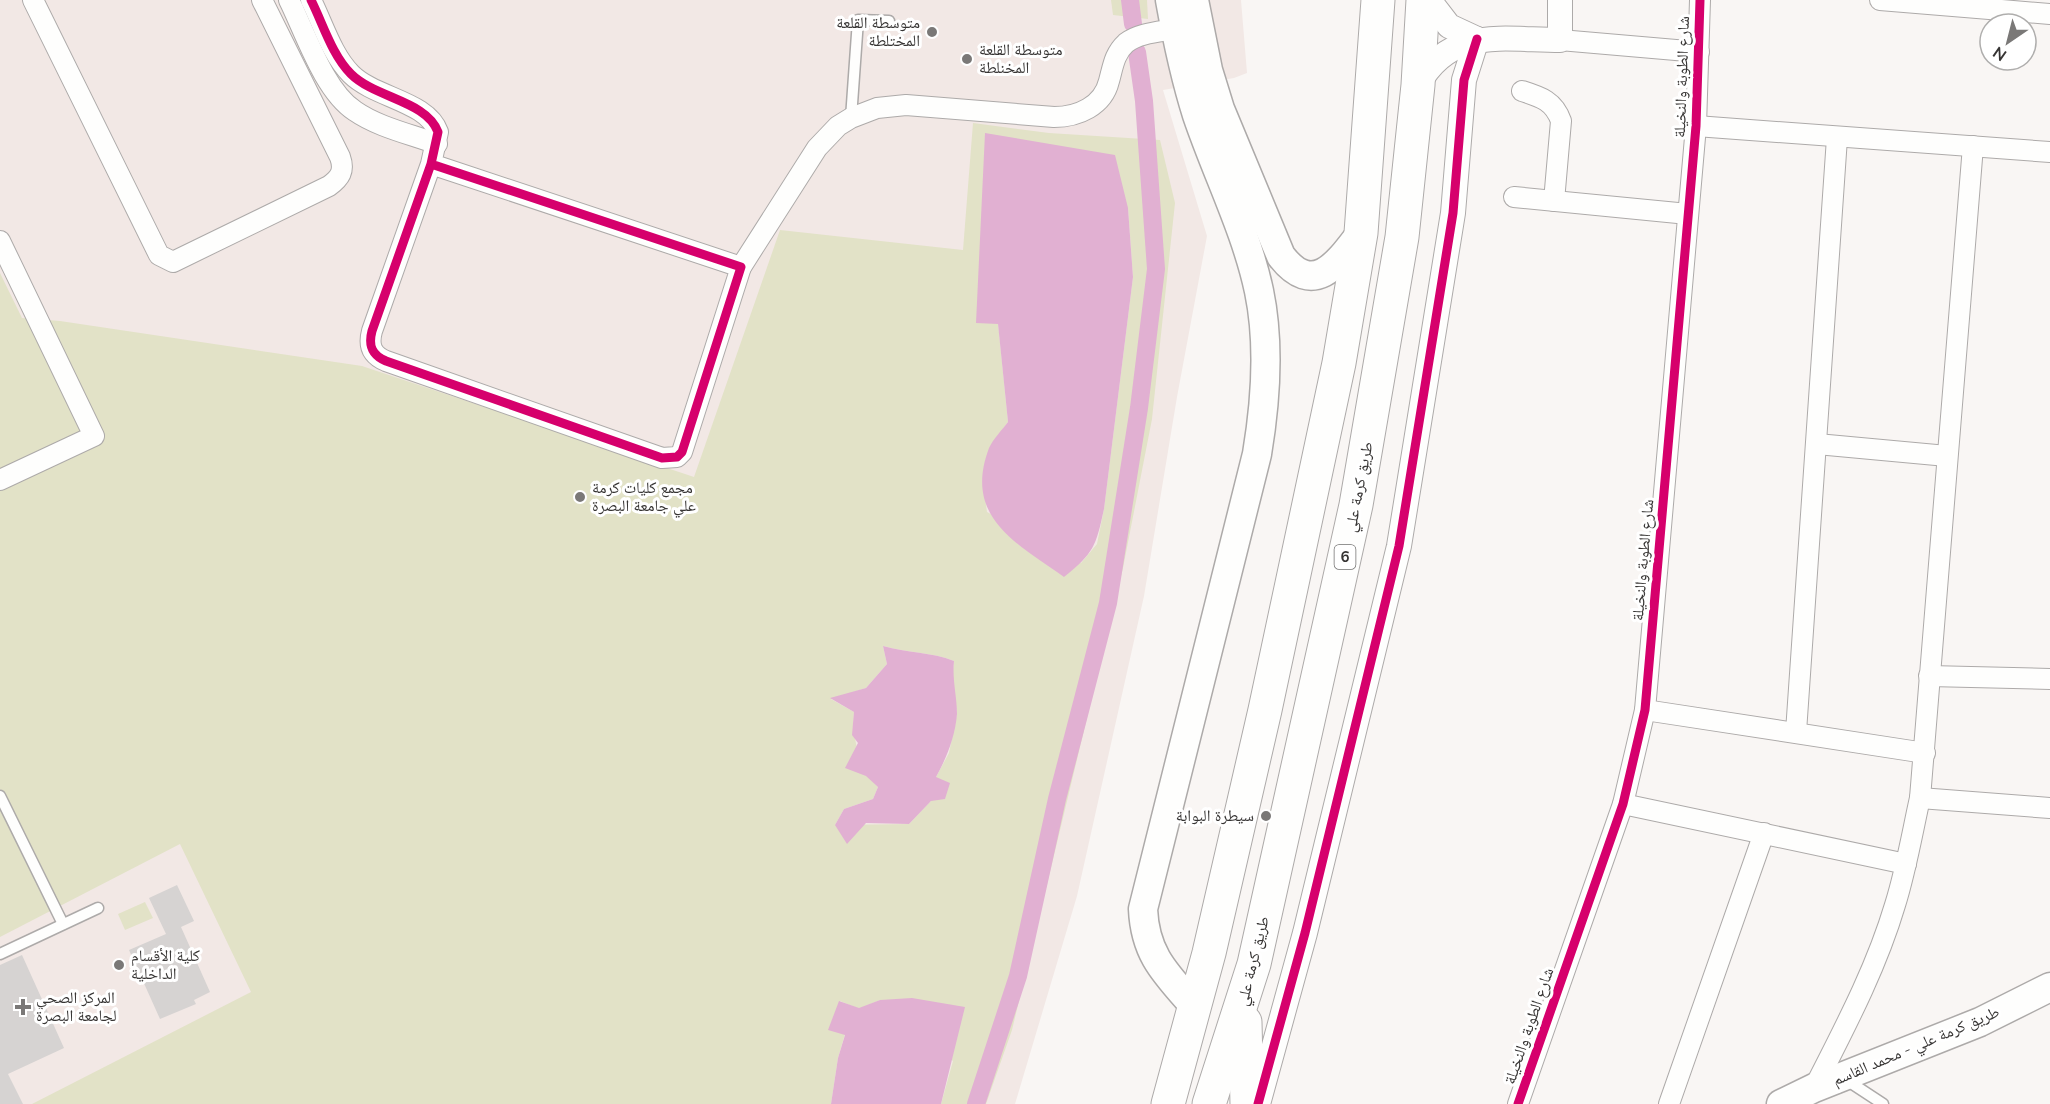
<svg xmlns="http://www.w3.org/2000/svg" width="2050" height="1104" viewBox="0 0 2050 1104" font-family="'Nunito Sans','Noto Naskh Arabic',sans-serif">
<rect width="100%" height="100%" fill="#f9f6f4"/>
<polygon fill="#f2e8e5" points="0,0 1241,0 1247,73 1234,78 1163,90 1207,236 1177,397 1144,596 1077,896 1015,1104 0,1104"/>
<g fill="#e2e2c7" fill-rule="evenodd">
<polygon points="1111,0 1147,0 1148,19 1113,15"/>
<path d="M973,123L1049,133L1160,140L1175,203L1152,419L1123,568L1012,1030L986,1104H941L953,1061L880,1000L859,1009L840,1001L845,1034L838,1058L831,1104H32L251,992L180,844L0,937V273L22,318L60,321L362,366L694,477L780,230L963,250ZM1128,208L1133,277L1104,509L1097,544L1081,563L987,512C981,470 982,457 1008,422L998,323ZM883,646C907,653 932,652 954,661L952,679L957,713L949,753L936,777L931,801L909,824L835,825L844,809L873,799L878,787C859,769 852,737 854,712L831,699L866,688L887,664Z"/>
<polygon points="145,902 153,918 125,930 118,914"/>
</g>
<g fill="#e1b0d2">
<path d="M985,133L1115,155L1128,208L1133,277L1104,509C1096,546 1094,553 1064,577C1016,543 963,517 989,448C993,439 1002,430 1008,422L998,324L976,323Z"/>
<path d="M883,646C907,653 932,652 954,661C952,680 957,696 957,714C955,737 947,757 936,777L950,783L945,799L931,801L909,824L866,823L847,844L835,825L844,809L873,799L878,787L866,776L845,768L858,743L852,735L854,712L830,698L866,688L887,664Z"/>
<polygon points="912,998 965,1007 941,1104 831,1104 838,1058 845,1035 828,1030 839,1001 859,1008 880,1000"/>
</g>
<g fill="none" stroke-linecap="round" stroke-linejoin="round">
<g stroke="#e1b0d2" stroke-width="18">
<polyline points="1130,0 1133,24"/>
<polyline points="976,1104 1018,976 1057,799 1108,603 1139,408 1156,269 1144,101 1137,52"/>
</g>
</g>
<g fill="#d6d3d2">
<polygon points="177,885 194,921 181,927 210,992 194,1000 196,1004 160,1019 129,950 166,934 149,898"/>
<polygon points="22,955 64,1048 8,1074 23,1104 0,1104 0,965"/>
</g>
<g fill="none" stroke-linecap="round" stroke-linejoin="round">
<defs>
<g id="service">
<polyline points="851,118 858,20 889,21"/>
<polyline points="0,796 63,924"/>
<polyline points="0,954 98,908"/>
<polyline points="1845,1079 1883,1104"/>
</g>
<g id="minor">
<path d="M33,0L159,255L173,262L329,186C340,178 345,171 340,157L262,0"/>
<path d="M289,0C305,32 324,91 355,111C378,127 410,134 437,144"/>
<path d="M311,0C323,24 332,55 351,74C375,98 427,101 438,132L431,164L372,331C368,346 372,355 386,361L662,458L677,457L682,452L741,267L431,164"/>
<polyline points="1880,0 2050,14"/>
<polyline points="1560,40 1699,52"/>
<path d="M1522,91C1541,97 1554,101 1561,121L1554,201"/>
<polyline points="1696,126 2050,152"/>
<polyline points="1514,197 1688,214"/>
<polyline points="0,241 94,436 0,480"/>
<path d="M741,267L817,148L838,126L851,118L877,108L906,105L1054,117C1078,117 1103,106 1109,81C1113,67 1114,54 1126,43C1139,33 1159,32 1175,29"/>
<polyline points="1817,444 1947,456"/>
<polyline points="1929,676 2050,679"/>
<polyline points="1645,710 1925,753"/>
<polyline points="1796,732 1837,138"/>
<polyline points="1920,798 2050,808"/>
<polyline points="1623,804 1906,864"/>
<path d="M1814,1088C1844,1029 1876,969 1895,905C1906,870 1912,834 1920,798L1973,146"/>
<polyline points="1518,1104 1623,804 1645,710 1696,126 1700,0"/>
<polyline points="1669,1104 1764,833"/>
</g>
<g id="tertiary">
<polyline points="1429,0 1449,26 1477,39"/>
<path d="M1418,85C1450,26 1503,40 1560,40V0"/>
<polyline points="1258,1104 1305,933 1399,546 1453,213 1464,80 1477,39"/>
</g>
<g id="secondary">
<path d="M1170,0C1177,39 1185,77 1197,115C1217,174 1246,230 1259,291C1270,344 1266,400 1257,454L1143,909C1145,955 1166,974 1195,1007"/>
<path d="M1194,0L1208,70L1220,109L1281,256C1314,299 1339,262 1361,233"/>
<polyline points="1781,1104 1814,1088 1980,1022 2050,987"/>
</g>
<g id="trunk">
<polyline points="1245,1022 1247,1104"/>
<polyline points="1168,1104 1209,953 1265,710 1339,363 1361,233 1378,0"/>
<polyline points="1209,1104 1254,964 1356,505 1402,237 1418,85 1423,0"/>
</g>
</defs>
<use href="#service" stroke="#adaaa9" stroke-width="13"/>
<use href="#minor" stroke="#adaaa9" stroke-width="22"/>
<use href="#tertiary" stroke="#adaaa9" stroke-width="26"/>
<use href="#secondary" stroke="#adaaa9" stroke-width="31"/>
<use href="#trunk" stroke="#adaaa9" stroke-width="35"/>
<use href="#service" stroke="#fefefd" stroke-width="10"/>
<use href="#minor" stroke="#fefefd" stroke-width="20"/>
<use href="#tertiary" stroke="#fefefd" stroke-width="24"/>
<use href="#secondary" stroke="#fefefd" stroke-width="28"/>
<use href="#trunk" stroke="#fefefd" stroke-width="33"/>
<defs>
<g id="cycleway">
<path d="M311,0C323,24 332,55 351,74C375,98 427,101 438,132L431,164L372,331C368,346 372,355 386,361L662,458L677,457L682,452L741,267L431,164"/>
<polyline points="1258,1104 1305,933 1399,546 1453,213 1464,80 1477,39"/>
<polyline points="1518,1104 1623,804 1645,710 1696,126 1700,0"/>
</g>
</defs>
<use href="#cycleway" stroke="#fff" stroke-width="13"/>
<use href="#cycleway" stroke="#d6006c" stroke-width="9"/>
</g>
<g fill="#7a7877" stroke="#fff" stroke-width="2">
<circle cx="932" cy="32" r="6"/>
<circle cx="967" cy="59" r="6"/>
<circle cx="580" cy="497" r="6"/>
<circle cx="1266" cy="816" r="6"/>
<circle cx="119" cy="965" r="6"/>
<path d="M20 998h6v6h6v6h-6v6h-6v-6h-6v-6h6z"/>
</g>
<g text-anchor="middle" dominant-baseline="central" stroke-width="6" stroke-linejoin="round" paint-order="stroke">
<rect fill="#fff" stroke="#727170" stroke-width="1.5" x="1334.5" y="545" width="21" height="24" rx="4.5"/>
<g font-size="15" font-weight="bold" fill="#363433">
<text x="1345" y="557">6</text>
</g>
<g font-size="16" fill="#363433" stroke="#fff" text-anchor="start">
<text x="920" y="23" text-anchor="end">متوسطة القلعة<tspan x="920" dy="18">المختلطة</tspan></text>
<text x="979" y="50">متوسطة القلعة<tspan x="979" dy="18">المخنلطة</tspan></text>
<text x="592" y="488">مجمع كليات كرمة<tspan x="592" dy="18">علي جامعة البصرة</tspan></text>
<text x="1254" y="816" text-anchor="end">سيطرة البوابة</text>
<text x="131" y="956">كلية الأقسام<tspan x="131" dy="18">الداخلية</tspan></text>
<text x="36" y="998">المركز الصحي<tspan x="36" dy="18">لجامعة البصرة</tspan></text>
</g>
<g font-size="16" fill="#363433" stroke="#fff">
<text transform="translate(1682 77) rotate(-88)">شارع الطوبة والنخيلة</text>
<text transform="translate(1359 487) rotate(-79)">طريق كرمة علي</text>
<text transform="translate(1643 560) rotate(-85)">شارع الطوبة والنخيلة</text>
<text transform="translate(1253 961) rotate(-76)">طريق كرمة علي</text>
<text transform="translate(1529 1026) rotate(-71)">شارع الطوبة والنخيلة</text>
<text transform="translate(1916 1046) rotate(-23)">طريق كرمة علي - محمد القاسم</text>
</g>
</g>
<g transform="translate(2008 42) rotate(215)"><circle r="28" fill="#ffffff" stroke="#afaead" stroke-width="1.5"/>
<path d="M0-4.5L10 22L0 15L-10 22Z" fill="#7a7877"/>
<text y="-9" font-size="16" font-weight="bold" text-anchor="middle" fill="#363433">N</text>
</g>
</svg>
